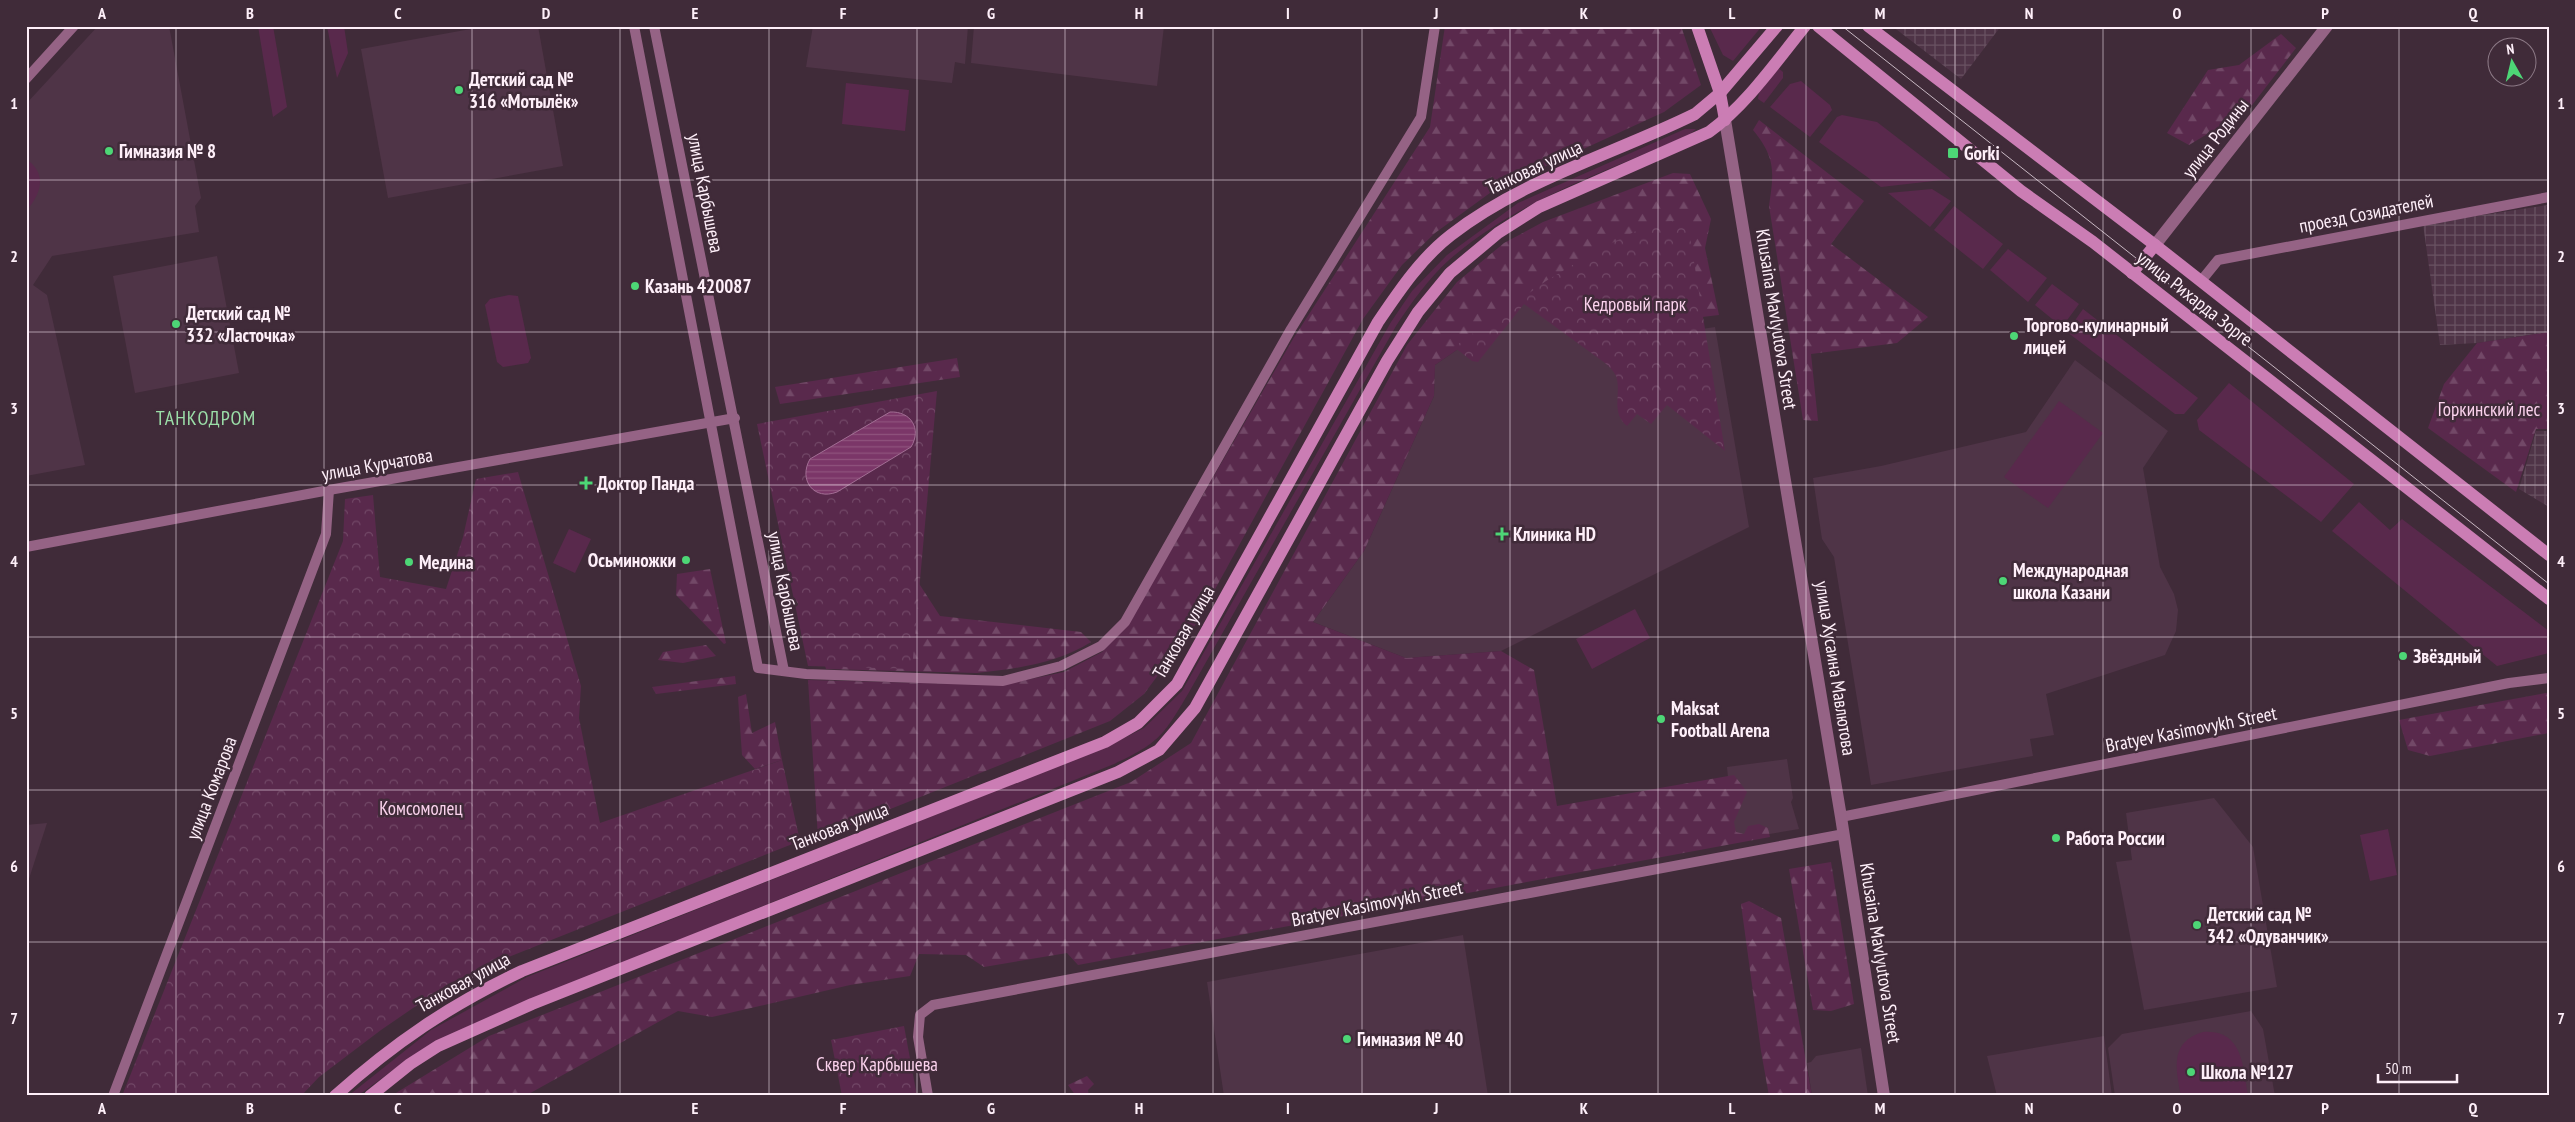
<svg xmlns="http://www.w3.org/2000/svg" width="2575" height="1122" viewBox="0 0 2575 1122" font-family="'PT Sans Narrow',sans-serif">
<defs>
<pattern id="industrial-grid" width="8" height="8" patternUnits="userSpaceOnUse" patternTransform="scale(1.25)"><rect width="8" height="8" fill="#4f3447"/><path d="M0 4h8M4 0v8" fill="none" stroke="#695262"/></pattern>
<pattern id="forest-firs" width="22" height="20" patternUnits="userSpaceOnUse" patternTransform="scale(1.25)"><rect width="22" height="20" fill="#59294c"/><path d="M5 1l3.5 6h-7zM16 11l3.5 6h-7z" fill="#724867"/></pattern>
<pattern id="park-crowns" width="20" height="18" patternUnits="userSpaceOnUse" patternTransform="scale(1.25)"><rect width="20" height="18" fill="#59294c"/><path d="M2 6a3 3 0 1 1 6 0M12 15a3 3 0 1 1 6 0" fill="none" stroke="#724867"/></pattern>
<pattern id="water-rules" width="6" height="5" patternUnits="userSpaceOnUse" patternTransform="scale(1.25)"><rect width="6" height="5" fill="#7b3668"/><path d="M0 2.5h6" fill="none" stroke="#8f537e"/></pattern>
</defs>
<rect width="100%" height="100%" fill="#402b39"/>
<g fill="#4f3447">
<polygon points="98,26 169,26 201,198 195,206 199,232 52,256 33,285 47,295 85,465 26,476 26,104"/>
<polygon points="487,26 538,26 563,166 388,198 361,49"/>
<polygon points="813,26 968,26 965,64 955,62 952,83 806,67"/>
<polygon points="974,26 1164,26 1157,86 971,63"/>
<polygon points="217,256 239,373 135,393 113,276"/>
<polygon points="1525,303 1591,346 1715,327 1749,527 1501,651 1406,658 1313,622 1364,551 1434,396 1435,365"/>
<polygon points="2075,360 2168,431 2143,468 2160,567 2174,594 2178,610 2176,631 2165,655 2046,694 2054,735 2030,739 2033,756 1871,785 1834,557 1822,539 1813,478 1881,466 2026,432"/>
<polygon points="1787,759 1793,798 1791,802 1799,829 1734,840 1727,767"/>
<polygon points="2214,798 2253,847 2277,987 2144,1010 2116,862 2132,860 2126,813"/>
<polygon points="47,823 26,888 26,825"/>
<polygon points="1463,935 1488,1096 1224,1096 1207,982"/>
<polygon points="2251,1011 2263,1029 2275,1096 2115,1096 2108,1048 2122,1034"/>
<polygon points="2104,1036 2112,1096 1997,1096 1987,1056"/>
<polygon points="1861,1048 1868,1096 1812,1096 1807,1063 1811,1062 1816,1056"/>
</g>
<g fill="url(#industrial-grid)">
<polygon points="1892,26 2001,26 1961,79"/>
<polygon points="2549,205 2549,332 2477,343 2440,345 2423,224"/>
<polygon points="2536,431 2549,431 2549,507 2519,489"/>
</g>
<g fill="#59294c">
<polygon points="258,26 273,26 287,107 273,117"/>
<polygon points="327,26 344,26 348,53 337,78"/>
<polygon points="1709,26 1762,26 1733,61 1723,55"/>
<polygon points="1777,67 1783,72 1783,78 1764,103 1758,99 1759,92"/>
<polygon points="1801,81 1830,105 1832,110 1810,137 1770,107 1790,84"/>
<polygon points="846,83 909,90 905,131 842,124"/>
<polygon points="1842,115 1877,122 1951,179 1881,187 1819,142 1837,117"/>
<path d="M1685,129H1696L1689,135C1607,171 1517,200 1449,260C1428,279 1412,302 1396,326L1188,694C1163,736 1159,743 1114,764L486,1018C447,1036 412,1055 378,1081C366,1089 362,1096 348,1096L431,1030L527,977L1106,747L1144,728L1182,691L1391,322L1412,291L1447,255L1518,203Z"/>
<path d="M26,159C48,174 41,194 26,211Z"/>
<polygon points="1932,189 1951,201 1930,227 1888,193"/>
<polygon points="1954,206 2003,244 1983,269 1934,230"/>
<polygon points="2008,249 2047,278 2028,302 1990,270"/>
<polygon points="2052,284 2079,304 2062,327 2035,305"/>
<polygon points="509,295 518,296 531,358 528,363 503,367 497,362 485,305 490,299"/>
<polygon points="2083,309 2198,398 2184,414 2175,414 2067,332"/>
<polygon points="2229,383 2354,484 2321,522 2199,430 2197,420"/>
<polygon points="2059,401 2103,433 2048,508 2004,477"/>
<polygon points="2359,502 2390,530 2402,519 2549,631 2549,653 2497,666 2332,531"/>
<polygon points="569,529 591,539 575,573 553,563"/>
<polygon points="1635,609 1650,638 1592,669 1576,639"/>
<polygon points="2388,829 2397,875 2370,881 2360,835"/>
<path d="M2203,1032C2243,1029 2243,1067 2248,1096H2181C2176,1069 2169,1042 2203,1032Z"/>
</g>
<g fill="url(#forest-firs)">
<polygon points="1445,26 1681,26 1701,85 1664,112 1494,190 1435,233 1402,265 1363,319 1196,624 1144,694 1110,721 818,838 808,680 1002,685 1064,672 1102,652 1129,623 1293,339 1430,127"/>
<polygon points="2281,34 2296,48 2249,109 2189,145 2167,133 2208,70 2239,65"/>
<path d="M1759,120L1864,201L1831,244L1928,317L1897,343L1811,354L1818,421L1803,420L1769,206C1774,172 1776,158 1753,130Z"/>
<polygon points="1673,173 1690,174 1711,219 1705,248 1719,315 1600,329 1525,303 1435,365 1434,396 1364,551 1313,622 1406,658 1501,651 1534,670 1557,806 1734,775 1747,792 1734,822 1736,832 1744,834 1748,826 1759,824 1768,828 1770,837 1078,965 1067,953 984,967 966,955 919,954 910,976 850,985 712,1017 678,1011 525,1096 391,1096 489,1036 1131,782 1191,743 1407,345 1457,282 1504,243 1543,222"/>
<polygon points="2549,332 2549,429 2536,429 2516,492 2428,428 2444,384 2477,343"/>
<polygon points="957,358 960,377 780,404 775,387"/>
<polygon points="710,569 726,643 724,644 676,595 677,574"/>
<path d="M918,582L940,616L1081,632L1091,642C1058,663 1016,669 977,673L826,669L824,662Z"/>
<polygon points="706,645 716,656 683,663 658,660 663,652"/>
<polygon points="735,676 736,684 656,694 652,687"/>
<polygon points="2546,693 2549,694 2549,733 2430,756 2408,750 2399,720"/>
<polygon points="746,694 752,733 775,722 782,760 755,769 742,755 738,697"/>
<polygon points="1831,862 1854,1004 1831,1011 1813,1010 1789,869"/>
<polygon points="1749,901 1781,918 1812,1096 1769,1096 1761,1051 1741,904"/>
<polygon points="1087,1076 1094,1084 1088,1090 1089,1096 1076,1096 1068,1085"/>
</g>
<g fill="url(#park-crowns)">
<path d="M1687,219L1725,451L1667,405L1651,424L1637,414L1627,426C1610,412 1622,393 1616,376C1614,371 1608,366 1605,363L1524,304L1478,362L1472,361L1454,347L1546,281L1596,251L1650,224Z"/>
<polygon points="937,391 912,669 808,666 757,424"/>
<polygon points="518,472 581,686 579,718 600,823 782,760 800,841 501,960 448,984 381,1030 319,1077 301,1096 122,1096 343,541 345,499 373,495 380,577 446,589 463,537 476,479"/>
<polygon points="904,1026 917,1096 842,1096 831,1040"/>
</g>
<path fill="url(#water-rules)" stroke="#a26e94" d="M890,412C911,411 922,429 911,447L837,492C814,501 798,480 810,459Z"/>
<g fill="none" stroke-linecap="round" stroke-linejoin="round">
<g stroke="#956385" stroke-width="10">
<polyline points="634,26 758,668 806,674 1003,681 1061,666 1101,646 1125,622 1291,329 1421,117 1435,26"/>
<polyline points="654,26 784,671"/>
<polyline points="26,79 74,26"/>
<polyline points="2201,281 2218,260 2549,197"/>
<polyline points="26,547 329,490 735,418"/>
<polyline points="1841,817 2509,683 2549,678"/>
<polyline points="113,1096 326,534 329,490"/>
<polyline points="928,1096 918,1037 920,1015 933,1005 1844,834"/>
</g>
<g stroke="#956385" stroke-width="12">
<polyline points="1725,120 1841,817 1884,1096"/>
<polyline points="2155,245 2327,26"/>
</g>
<g stroke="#cb7db4" stroke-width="12">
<polyline points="1697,26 1720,93 1725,120"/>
<polyline points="1818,26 2021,191 2093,242 2549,599"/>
<polyline points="1868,26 2155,245 2549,555"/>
<polyline points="2132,273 2155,245"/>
<path d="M335,1096C394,1043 450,1005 522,971L1105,742L1138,723L1177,684L1378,322C1399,291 1421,258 1451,235C1523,179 1614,154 1695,114L1720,93L1777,26"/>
<path d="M370,1096L410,1064L438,1046L532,1004L1118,772L1159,750L1195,708L1387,361L1418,312L1450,273L1498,233L1539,207L1709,132C1747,104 1775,63 1805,26"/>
</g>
<polyline stroke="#c8b8c3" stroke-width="1" points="1842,26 2549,584"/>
</g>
<path fill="none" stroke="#feeff9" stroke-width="1" stroke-opacity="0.55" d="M176,26V1096M324,26V1096M472,26V1096M620,26V1096M769,26V1096M917,26V1096M1065,26V1096M1213,26V1096M1362,26V1096M1510,26V1096M1658,26V1096M1806,26V1096M1955,26V1096M2103,26V1096M2251,26V1096M2399,26V1096M26,180H2549M26,332H2549M26,485H2549M26,637H2549M26,790H2549M26,942H2549"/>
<g fill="#4dd676" stroke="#402b39" stroke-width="2">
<circle cx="459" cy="90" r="5"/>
<circle cx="109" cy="151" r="5"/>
<rect x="1947" y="147" width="12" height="12" rx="2.5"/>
<circle cx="635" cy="286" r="5"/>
<circle cx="176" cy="324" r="5"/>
<circle cx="2014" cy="336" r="5"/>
<path d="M583.5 475.5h5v5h5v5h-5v5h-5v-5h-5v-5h5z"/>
<path d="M1499.5 526.5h5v5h5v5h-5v5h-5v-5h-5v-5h5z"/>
<circle cx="686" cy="560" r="5"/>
<circle cx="409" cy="562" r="5"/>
<circle cx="2003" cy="581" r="5"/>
<circle cx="2403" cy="656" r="5"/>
<circle cx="1661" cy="719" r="5"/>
<circle cx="2056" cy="838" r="5"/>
<circle cx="2197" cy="925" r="5"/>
<circle cx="1347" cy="1039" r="5"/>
<circle cx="2191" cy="1072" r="5"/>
</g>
<g text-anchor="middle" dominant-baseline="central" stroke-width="5" stroke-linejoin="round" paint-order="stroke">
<g font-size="19" font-weight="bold" fill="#feeff9" stroke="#402b39" text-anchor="start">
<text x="469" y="79">Детский сад №<tspan x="469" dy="22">316 «Мотылёк»</tspan></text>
<text x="119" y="151">Гимназия № 8</text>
<text x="1964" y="153">Gorki</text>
<text x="645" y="286">Казань 420087</text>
<text x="186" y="313">Детский сад №<tspan x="186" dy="22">332 «Ласточка»</tspan></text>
<text x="2024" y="325">Торгово-кулинарный<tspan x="2024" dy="22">лицей</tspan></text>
<text x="597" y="483">Доктор Панда</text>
<text x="1513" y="534">Клиника HD</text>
<text x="676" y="560" text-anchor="end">Осьминожки</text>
<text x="419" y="562">Медина</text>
<text x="2013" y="570">Международная<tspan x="2013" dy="22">школа Казани</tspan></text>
<text x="2413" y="656">Звёздный</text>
<text x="1671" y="708">Maksat<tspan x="1671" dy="22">Football Arena</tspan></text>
<text x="2066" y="838">Работа России</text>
<text x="2207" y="914">Детский сад №<tspan x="2207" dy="22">342 «Одуванчик»</tspan></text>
<text x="1357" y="1039">Гимназия № 40</text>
<text x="2201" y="1072">Школа №127</text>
</g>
<g font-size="19" fill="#feeff9" stroke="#402b39">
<text transform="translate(2215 138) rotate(-52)">улица Родины</text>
<text transform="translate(1534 167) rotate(-25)">Танковая улица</text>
<text transform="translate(706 193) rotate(79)">улица Карбышева</text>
<text transform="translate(2366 213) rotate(-11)">проезд Созидателей</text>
<text transform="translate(2195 298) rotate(38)">улица Рихарда Зорге</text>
<text transform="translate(1777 319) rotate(81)">Khusaina Mavlyutova Street</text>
<text transform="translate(377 464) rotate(-10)">улица Курчатова</text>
<text transform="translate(786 591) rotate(79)">улица Карбышева</text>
<text transform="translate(1183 632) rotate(-60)">Танковая улица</text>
<text transform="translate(1836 668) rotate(81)">улица Хусаина Мавлютова</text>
<text transform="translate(2191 729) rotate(-11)">Bratyev Kasimovykh Street</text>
<text transform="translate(211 788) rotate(-69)">улица Комарова</text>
<text transform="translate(839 826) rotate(-21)">Танковая улица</text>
<text transform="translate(1377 903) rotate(-11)">Bratyev Kasimovykh Street</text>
<text transform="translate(1881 953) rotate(81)">Khusaina Mavlyutova Street</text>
<text transform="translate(463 982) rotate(-29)">Танковая улица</text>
</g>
<g font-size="19" fill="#fbd2ed" stroke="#402b39">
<text x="1635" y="304">Кедровый парк</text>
<text x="2489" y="409">Горкинский лес</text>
<text x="421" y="808">Комсомолец</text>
<text x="877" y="1064">Сквер Карбышева</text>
</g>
<g font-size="20" letter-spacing="1" fill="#9bdea8" stroke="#402b39">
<text x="206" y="418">ТАНКОДРОМ</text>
</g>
</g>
<rect width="2575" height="1122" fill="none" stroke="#402b39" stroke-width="55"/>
<g transform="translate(2512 62) rotate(352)"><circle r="24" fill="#402b39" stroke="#8c7986"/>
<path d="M0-4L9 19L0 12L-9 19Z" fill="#4dd676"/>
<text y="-8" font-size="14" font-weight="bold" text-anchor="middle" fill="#feeff9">N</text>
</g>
<path d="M2378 1074v8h79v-8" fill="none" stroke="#feeff9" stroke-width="2.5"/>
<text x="2385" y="1074" font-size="15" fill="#feeff9" stroke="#402b39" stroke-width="4" paint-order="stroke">50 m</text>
<rect x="28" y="28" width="2520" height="1066" fill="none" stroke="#feeff9" stroke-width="2"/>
<g font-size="16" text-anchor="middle" font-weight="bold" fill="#feeff9">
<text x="102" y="19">A</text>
<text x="250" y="19">B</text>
<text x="398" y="19">C</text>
<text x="546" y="19">D</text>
<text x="695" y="19">E</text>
<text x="843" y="19">F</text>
<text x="991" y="19">G</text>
<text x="1139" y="19">H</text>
<text x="1288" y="19">I</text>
<text x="1436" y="19">J</text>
<text x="1584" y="19">K</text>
<text x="1732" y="19">L</text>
<text x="1880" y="19">M</text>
<text x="2029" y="19">N</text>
<text x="2177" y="19">O</text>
<text x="2325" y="19">P</text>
<text x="2473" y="19">Q</text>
<text x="14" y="109">1</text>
<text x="2561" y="109">1</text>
<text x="14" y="262">2</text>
<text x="2561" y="262">2</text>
<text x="14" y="414">3</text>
<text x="2561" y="414">3</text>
<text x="14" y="567">4</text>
<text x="2561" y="567">4</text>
<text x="14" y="719">5</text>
<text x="2561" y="719">5</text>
<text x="14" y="872">6</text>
<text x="2561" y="872">6</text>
<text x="14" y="1024">7</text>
<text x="2561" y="1024">7</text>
<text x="102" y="1114">A</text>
<text x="250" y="1114">B</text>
<text x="398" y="1114">C</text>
<text x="546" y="1114">D</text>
<text x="695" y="1114">E</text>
<text x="843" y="1114">F</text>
<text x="991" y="1114">G</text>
<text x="1139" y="1114">H</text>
<text x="1288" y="1114">I</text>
<text x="1436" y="1114">J</text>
<text x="1584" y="1114">K</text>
<text x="1732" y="1114">L</text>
<text x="1880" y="1114">M</text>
<text x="2029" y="1114">N</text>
<text x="2177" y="1114">O</text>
<text x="2325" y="1114">P</text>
<text x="2473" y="1114">Q</text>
</g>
</svg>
